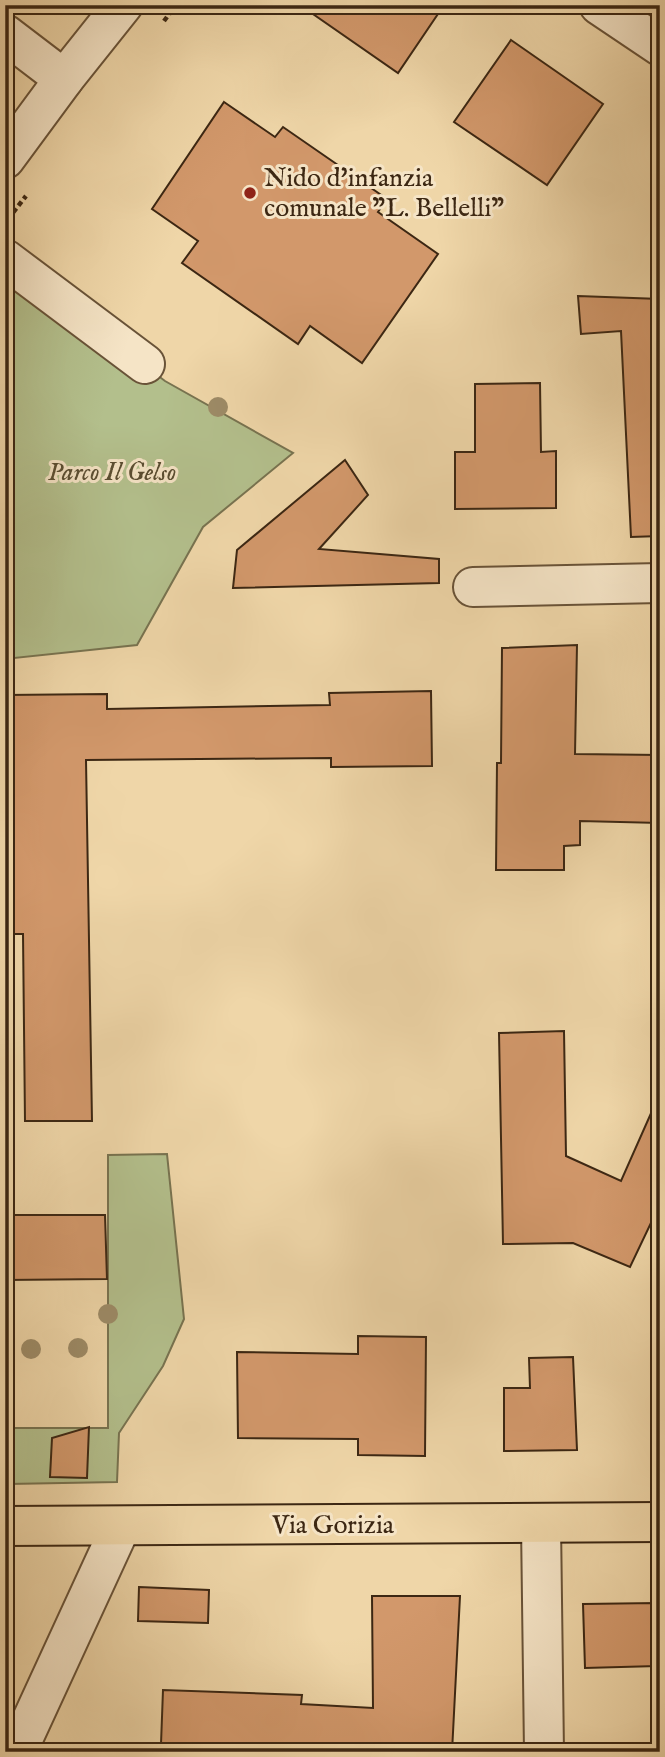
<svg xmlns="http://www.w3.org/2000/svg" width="665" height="1757" viewBox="0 0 665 1757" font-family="'IM FELL English',serif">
<rect width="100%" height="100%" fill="#efd6a8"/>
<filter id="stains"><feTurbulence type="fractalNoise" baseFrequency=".00286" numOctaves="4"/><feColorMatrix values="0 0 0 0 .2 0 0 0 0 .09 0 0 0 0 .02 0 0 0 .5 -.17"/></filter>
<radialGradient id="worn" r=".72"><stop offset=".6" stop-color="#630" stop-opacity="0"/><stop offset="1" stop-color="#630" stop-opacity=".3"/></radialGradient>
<g fill="#b3bf8c" stroke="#787350" stroke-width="2">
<polygon points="5,259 165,381 293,453 203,527 137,645 5,659"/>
<polygon points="167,1154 184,1319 163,1366 119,1433 117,1482 8,1484 5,1486 5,1428 108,1428 108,1155"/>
</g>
<g fill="#d2986b" stroke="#3c2713" stroke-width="2">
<polygon points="300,5 444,5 398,73"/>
<polygon points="511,40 603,104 547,185 454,122"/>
<polygon points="224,102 275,137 283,127 387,199 378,212 438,254 362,363 310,326 298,344 182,263 198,241 152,209"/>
<polygon points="578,296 660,299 660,536 631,537 621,331 581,334"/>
<polygon points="540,383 541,452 556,451 556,508 455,509 455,452 475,452 475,384"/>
<polygon points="345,460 368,495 319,549 439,559 439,583 233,588 237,550"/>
<polygon points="577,645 575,754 660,755 660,823 580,821 580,845 564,846 564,870 496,870 497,763 501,763 502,648"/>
<polygon points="431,691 432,766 331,767 331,758 86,760 92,1121 25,1121 23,934 13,934 12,899 5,899 5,695 107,694 107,709 330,705 329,693"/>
<polygon points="564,1031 566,1156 621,1181 660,1093 660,1204 630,1267 573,1243 503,1244 499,1033"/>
<polygon points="5,1215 105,1215 107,1279 5,1280"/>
<polygon points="358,1336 426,1337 425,1456 358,1455 358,1439 238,1438 237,1352 358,1354"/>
<polygon points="573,1357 577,1450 504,1451 504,1388 530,1388 529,1358"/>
<polygon points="89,1427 87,1478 50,1477 52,1438"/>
<polygon points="139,1587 209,1590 208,1623 138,1621"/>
<polygon points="372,1596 460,1596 452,1752 204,1752 204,1745 161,1744 163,1690 302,1695 301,1704 373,1708"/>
<polygon points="656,1603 657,1666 585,1668 583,1604"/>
</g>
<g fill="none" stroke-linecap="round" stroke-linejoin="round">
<defs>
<g id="minor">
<polyline points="599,5 660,46"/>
<polyline points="5,34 64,79"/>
<polyline points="5,159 64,79 123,5"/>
<polyline points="5,259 145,364"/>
<polyline points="473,587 660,583"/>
<polyline points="541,1524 544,1752"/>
<polyline points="17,1752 121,1526"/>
</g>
<polyline id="major" points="5,1526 660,1522"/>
</defs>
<use href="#minor" stroke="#695338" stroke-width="42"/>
<use href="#major" stroke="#3c2713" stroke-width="42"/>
<g stroke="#3c2713" stroke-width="4.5" stroke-dasharray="5 3.5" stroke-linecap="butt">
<polyline points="164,21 176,5"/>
<polyline points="8,219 26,196"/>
</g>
<use href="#minor" stroke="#f5e4c6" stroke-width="38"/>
<use href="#major" stroke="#efd6a8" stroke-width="38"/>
</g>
<g fill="#9d8b67">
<circle cx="218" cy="407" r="10"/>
<circle cx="108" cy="1314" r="10"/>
<circle cx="78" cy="1348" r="10"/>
<circle cx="31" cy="1349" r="10"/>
</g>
<circle fill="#8f2418" stroke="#f5e4c6" stroke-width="2.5" cx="250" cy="193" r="7"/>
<g text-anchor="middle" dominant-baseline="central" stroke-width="6" stroke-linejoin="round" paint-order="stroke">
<g font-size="26" fill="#3c2713" stroke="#f5e4c6" text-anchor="start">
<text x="264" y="178">Nido d'infanzia<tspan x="264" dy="30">comunale "L. Bellelli"</tspan></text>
</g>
<g font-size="26" font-style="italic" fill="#5a4d31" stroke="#f5e4c6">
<text x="112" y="472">Parco Il Gelso</text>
</g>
<g font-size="26" fill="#3c2713" stroke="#f5e4c6">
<text x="333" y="1525">Via Gorizia</text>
</g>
</g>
<rect width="665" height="1757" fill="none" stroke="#efd6a8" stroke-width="28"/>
<rect x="7" y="7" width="651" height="1743" fill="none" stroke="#3c2713" stroke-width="3.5"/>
<rect x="14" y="14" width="637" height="1729" fill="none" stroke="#3c2713" stroke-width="2"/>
<rect width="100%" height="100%" filter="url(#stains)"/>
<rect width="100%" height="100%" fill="url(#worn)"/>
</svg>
